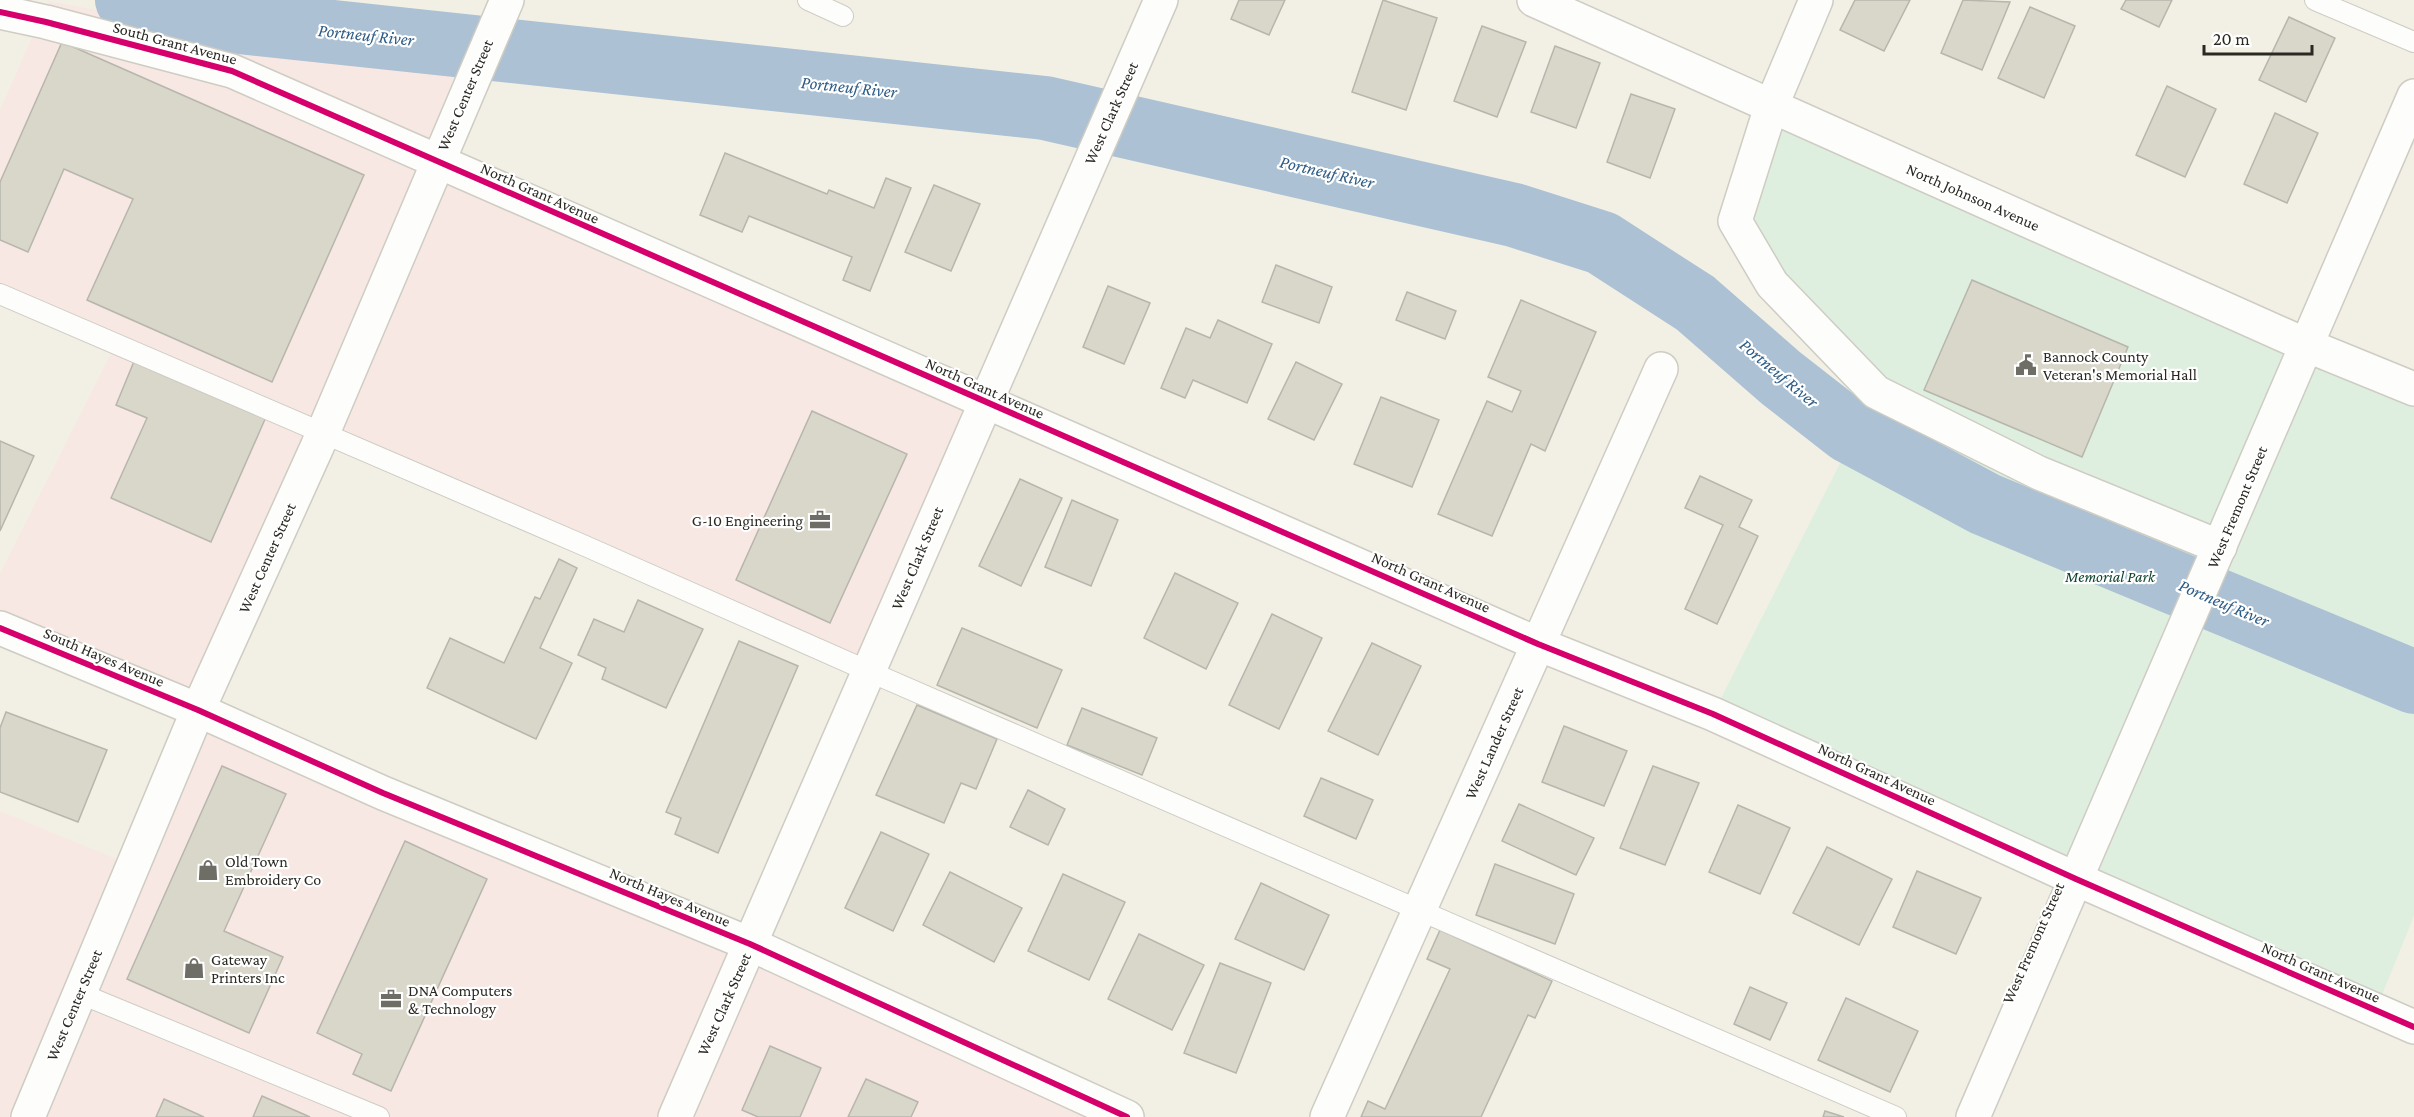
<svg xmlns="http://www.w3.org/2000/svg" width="2414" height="1117" viewBox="0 0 2414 1117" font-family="'Crimson Pro',serif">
<rect width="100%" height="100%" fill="#f2f0e5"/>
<polygon fill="#f8e8e4" points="48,1 472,80 436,162 985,402 868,671 323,432 199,710 1133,1117 0,1117 0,811 133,866 198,711 0,628 0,574 116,343 0,294 0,110"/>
<polygon fill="#deefe0" points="1771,107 2414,389 2414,916 2376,1010 1713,714 1876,392 1735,221"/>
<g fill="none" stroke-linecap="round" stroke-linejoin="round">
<polyline stroke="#acc1d3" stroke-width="64" points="127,0 230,21 1045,108 1514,215 1602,243 1695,303 1781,378 1849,431 1985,504 2414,682"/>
</g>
<g fill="#d9d6ca" stroke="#b7b6ad" stroke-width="1.5">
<polygon points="1239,0 1285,0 1269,35 1231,19"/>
<polygon points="1383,0 1437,18 1406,110 1352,92"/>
<polygon points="1855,0 1910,0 1884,51 1840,30"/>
<polygon points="1963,0 2010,2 1982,70 1941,53"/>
<polygon points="2126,0 2172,0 2159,27 2121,9"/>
<polygon points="2030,7 2075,26 2044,98 1998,78"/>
<polygon points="2289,17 2335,38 2306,102 2259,80"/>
<polygon points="1482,26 1526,42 1497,117 1454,101"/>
<polygon points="62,42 364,175 272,382 87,300 133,199 64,169 28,252 0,240 0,182"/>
<polygon points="1555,46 1600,63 1576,128 1531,112"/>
<polygon points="2167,86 2216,109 2185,177 2136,155"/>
<polygon points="1631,94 1675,109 1650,178 1607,162"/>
<polygon points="2275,113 2318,133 2287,203 2244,184"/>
<polygon points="725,153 827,194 829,190 874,208 886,178 911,188 870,291 843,280 852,257 749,216 742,232 700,215"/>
<polygon points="934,185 980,204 951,271 905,252"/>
<polygon points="1276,265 1332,287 1319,323 1262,302"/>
<polygon points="1972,280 2128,347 2082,457 1924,390"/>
<polygon points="1108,286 1150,303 1124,364 1083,347"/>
<polygon points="1407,292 1456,311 1445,339 1396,320"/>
<polygon points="1521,300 1596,332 1545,451 1531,444 1492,536 1438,514 1487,401 1512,412 1521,391 1488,377"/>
<polygon points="1218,320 1272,344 1247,403 1193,380 1185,398 1161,388 1186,328 1210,338"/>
<polygon points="135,359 266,417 211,542 111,498 147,418 116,405"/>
<polygon points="1296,362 1342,384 1314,440 1268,419"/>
<polygon points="1381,397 1439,420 1412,487 1354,464"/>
<polygon points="812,411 907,454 830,623 736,580"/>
<polygon points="0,441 34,456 0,531"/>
<polygon points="1700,476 1752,500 1739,527 1758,536 1717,624 1685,609 1723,525 1685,508"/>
<polygon points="1020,479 1062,498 1021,586 979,566"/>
<polygon points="1072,500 1118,520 1091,586 1045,567"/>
<polygon points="559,559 577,568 540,648 572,663 536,739 427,688 450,638 504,663 535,597 540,599"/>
<polygon points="1175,573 1238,603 1206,669 1144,638"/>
<polygon points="638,600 703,629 666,708 602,679 606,668 578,655 594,619 624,632"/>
<polygon points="1272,614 1322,638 1279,729 1229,705"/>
<polygon points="962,628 1062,670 1037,728 937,685"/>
<polygon points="739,641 798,666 718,853 675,834 681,818 666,812"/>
<polygon points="1372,643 1421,666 1378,755 1328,731"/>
<polygon points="917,705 997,739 976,789 961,783 944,823 876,795"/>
<polygon points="1082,708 1157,738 1142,775 1067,745"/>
<polygon points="6,712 107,750 78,822 0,792 0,728"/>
<polygon points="1564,726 1627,751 1604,806 1542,782"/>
<polygon points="222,766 286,794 224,931 283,957 249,1033 127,979"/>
<polygon points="1653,766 1699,783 1665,865 1620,848"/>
<polygon points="1321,778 1373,800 1356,839 1304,816"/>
<polygon points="1028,790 1065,809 1048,845 1010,827"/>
<polygon points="1519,804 1594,838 1576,875 1502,841"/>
<polygon points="1738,805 1790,828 1760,894 1709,872"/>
<polygon points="881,832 929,854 893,931 845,908"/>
<polygon points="405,841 487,879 391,1091 353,1074 362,1054 317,1033"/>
<polygon points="1827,847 1892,879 1859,945 1793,913"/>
<polygon points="1495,864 1574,894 1555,944 1476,915"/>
<polygon points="1917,871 1981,898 1956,954 1893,927"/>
<polygon points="950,872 1022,908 994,962 923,925"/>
<polygon points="1063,874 1125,902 1089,980 1028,951"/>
<polygon points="1261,883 1329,915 1304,970 1235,939"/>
<polygon points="1440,930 1552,981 1535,1018 1528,1015 1481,1117 1361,1117 1368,1101 1385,1109 1450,969 1427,959"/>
<polygon points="1139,934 1204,965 1172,1030 1108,999"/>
<polygon points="1220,963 1271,983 1236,1073 1184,1053"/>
<polygon points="1750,987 1787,1003 1770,1040 1734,1024"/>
<polygon points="1846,998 1918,1031 1890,1092 1818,1060"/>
<polygon points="770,1046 821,1068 800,1117 758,1117 742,1110"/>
<polygon points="866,1079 918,1102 911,1117 848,1117"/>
<polygon points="262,1096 310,1117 253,1117"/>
<polygon points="164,1099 204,1117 156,1117"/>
<polygon points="1825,1111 1844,1117 1823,1117"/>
</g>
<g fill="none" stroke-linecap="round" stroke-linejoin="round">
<defs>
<g id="lane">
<polyline points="808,0 843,16"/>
<polyline points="2315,0 2414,42"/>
<polyline points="0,294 583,545 868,671 1896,1117"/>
<polyline points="79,993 379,1117"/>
</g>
<g id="street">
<polyline points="1534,0 2306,345 2414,389"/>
<polyline points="1816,0 1771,107 1735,221 1772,284 1876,392 2039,473 2220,547"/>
<polyline points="0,12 46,22 232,71 1538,644 1713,714 2076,879 2414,1027"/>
<polyline points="198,710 317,447 507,0"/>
<polyline points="750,944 1161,0"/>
<polyline points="1327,1117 1661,369"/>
</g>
<g id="secondary">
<polyline points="0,628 198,710 383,793 750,944 1127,1117"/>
<polyline points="28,1117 198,710"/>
<polyline points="675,1117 750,944"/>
<polyline points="1973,1117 2414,96"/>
</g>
</defs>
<use href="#lane" stroke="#ceccc3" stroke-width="22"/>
<use href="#street" stroke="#ceccc3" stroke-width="36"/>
<use href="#secondary" stroke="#ceccc3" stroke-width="36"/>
<use href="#lane" stroke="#fdfdfb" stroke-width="20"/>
<use href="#street" stroke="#fdfdfb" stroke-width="33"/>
<use href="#secondary" stroke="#fdfdfb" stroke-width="33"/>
<defs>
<g id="cycleway">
<polyline points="0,12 46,22 232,71 1538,644 1713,714 2076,879 2414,1027"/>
<polyline points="0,628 198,710 383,793 750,944 1127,1117"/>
</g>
</defs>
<use href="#cycleway" stroke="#fff" stroke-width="10"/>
<use href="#cycleway" stroke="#d6006c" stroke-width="6"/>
</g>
<defs>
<symbol id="civic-bare" viewBox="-9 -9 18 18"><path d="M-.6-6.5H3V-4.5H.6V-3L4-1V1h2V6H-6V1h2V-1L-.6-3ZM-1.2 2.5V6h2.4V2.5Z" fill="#6f6e66" stroke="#fff" stroke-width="2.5" paint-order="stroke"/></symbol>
<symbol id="office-bare" viewBox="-9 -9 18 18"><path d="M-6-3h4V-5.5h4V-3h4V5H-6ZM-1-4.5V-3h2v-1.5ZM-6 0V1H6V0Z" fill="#6f6e66" stroke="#fff" stroke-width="2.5" paint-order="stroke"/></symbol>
<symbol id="shop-bare" viewBox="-9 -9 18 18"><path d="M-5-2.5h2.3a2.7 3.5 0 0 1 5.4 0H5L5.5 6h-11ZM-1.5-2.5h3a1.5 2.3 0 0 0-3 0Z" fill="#6f6e66" stroke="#fff" stroke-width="2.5" paint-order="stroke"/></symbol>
</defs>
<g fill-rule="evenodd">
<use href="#civic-bare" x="2011" y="350" width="30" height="30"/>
<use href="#office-bare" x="805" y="505" width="30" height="30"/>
<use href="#shop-bare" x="193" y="855" width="30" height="30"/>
<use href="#shop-bare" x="179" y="953" width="30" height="30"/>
<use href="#office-bare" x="376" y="984" width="30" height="30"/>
</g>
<g text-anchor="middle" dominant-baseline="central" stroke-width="4.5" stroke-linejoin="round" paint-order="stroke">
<g font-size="16" fill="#292821" stroke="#fff">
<text transform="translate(175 43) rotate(15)">South Grant Avenue</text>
<text transform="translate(465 95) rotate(-67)">West Center Street</text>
<text transform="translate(1111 113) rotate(-66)">West Clark Street</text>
<text transform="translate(540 193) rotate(24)">North Grant Avenue</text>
<text transform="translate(1973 197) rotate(24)">North Johnson Avenue</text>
<text transform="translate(985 388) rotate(24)">North Grant Avenue</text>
<text transform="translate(2237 507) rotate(-67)">West Fremont Street</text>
<text transform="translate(267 558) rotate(-66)">West Center Street</text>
<text transform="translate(917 558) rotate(-67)">West Clark Street</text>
<text transform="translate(1431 582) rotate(24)">North Grant Avenue</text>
<text transform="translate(104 657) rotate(23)">South Hayes Avenue</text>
<text transform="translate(1494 743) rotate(-66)">West Lander Street</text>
<text transform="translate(1877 774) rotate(25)">North Grant Avenue</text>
<text transform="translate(670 897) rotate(23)">North Hayes Avenue</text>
<text transform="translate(2033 943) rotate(-66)">West Fremont Street</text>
<text transform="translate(2321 972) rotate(24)">North Grant Avenue</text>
<text transform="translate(724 1004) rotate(-66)">West Clark Street</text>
<text transform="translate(74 1005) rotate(-67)">West Center Street</text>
</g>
<g font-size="16" fill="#292821" stroke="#fff" text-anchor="start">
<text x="2043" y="356">Bannock County<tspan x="2043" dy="18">Veteran's Memorial Hall</tspan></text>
<text x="803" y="520" text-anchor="end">G-10 Engineering</text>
<text x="225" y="861">Old Town<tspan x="225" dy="18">Embroidery Co</tspan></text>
<text x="211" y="959">Gateway<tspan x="211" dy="18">Printers Inc</tspan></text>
<text x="408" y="990">DNA Computers<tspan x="408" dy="18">&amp; Technology</tspan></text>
</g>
<g font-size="16" font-style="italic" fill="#0d442d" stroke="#fff">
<text x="2110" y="576">Memorial Park</text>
</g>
<g font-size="18" font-style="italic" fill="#2c5b85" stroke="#fff">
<text transform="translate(366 35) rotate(6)">Portneuf River</text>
<text transform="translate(849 87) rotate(6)">Portneuf River</text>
<text transform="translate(1327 172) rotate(13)">Portneuf River</text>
<text transform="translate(1779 373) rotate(40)">Portneuf River</text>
<text transform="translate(2224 603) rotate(23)">Portneuf River</text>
</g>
</g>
<path d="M2204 45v9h108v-9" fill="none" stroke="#292821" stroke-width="3"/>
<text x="2213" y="45" font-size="18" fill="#292821" stroke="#ffffff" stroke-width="4.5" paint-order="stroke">20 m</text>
</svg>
